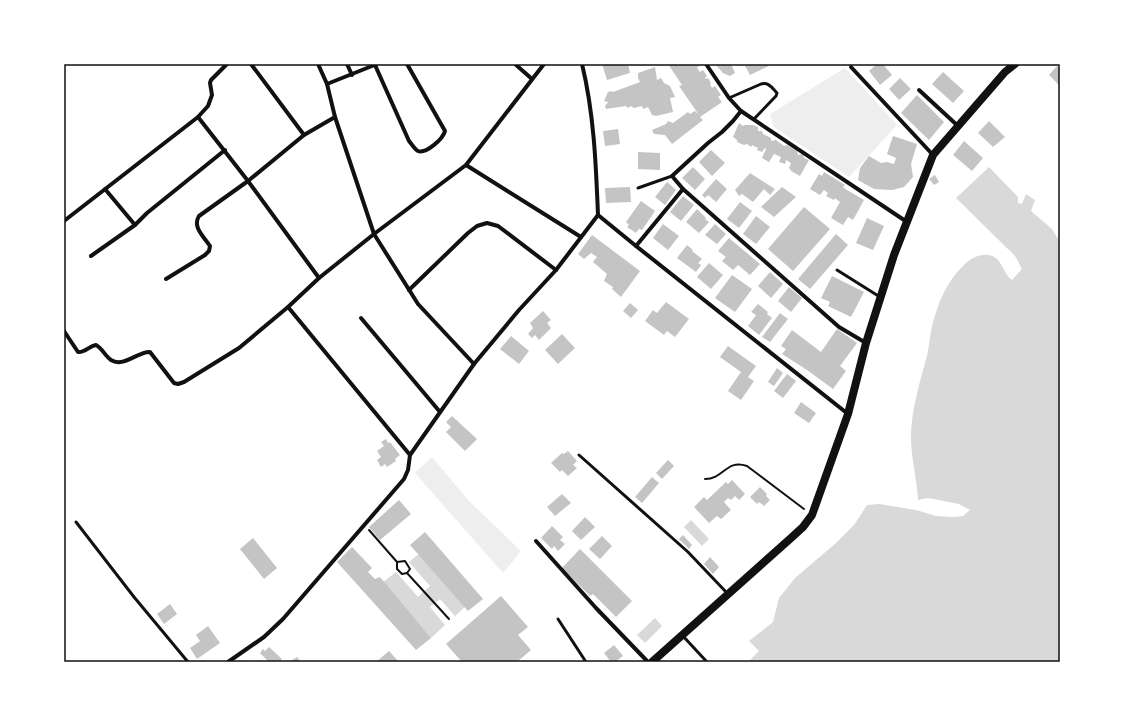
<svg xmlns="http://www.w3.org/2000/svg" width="1124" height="726" viewBox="0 0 1124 726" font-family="Lato,sans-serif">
<rect width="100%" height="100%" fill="#fff"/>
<g fill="#eee">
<polygon points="845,68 897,125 849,177 774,127 770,114"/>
<polygon points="432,457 468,500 521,551 503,573 415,473"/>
</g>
<g fill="#d9d9d9">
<path d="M989,167L1018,197V203L1022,204L1026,194L1035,200L1031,211L1052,229L1060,242V662H748L759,651L749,641L773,622L779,598L795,578L836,543L854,525L867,505L879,504L916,510L936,516L953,517L963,516L970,510L959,504L928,498L918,500C917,479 911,458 911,437C911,411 920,381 927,356C929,346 930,336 932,326C938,303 946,282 964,265C970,259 979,254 988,255C1003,257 1002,273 1012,280L1022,269L1015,256L956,198Z"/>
<polygon points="691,520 709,539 702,546 684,527"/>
<polygon points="419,554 465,607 455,616 440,599 430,607 445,625 431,638 383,582 396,572 418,597 430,586 409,562"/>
<polygon points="655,618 662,626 645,643 637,635"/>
</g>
<g fill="#c4c4c4">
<polygon points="602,64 628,64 630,73 607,80"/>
<polygon points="668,64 698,64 699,66 697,68 700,72 703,70 707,76 705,78 706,79 708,78 711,83 710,84 712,88 715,86 721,95 718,97 722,102 700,117 703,120 672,144 665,135 654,134 652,130 666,124 668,121 673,123 688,112 690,114 695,111 699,115 679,86 682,85"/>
<polygon points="715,64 731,64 735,73 730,76 723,73"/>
<polygon points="744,64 768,64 769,66 750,75"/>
<polygon points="877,64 883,64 892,75 880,85 869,71"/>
<polygon points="1057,66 1060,69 1060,86 1049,75"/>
<polygon points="655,67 657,80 661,78 664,83 670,86 675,97 670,98 673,112 656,116 652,115 648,107 643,109 642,106 634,108 631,106 628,108 626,106 606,109 605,106 608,102 604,101 608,92 612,91 613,92 640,82 638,78 638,73"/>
<polygon points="943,72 964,91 953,103 932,84"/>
<polygon points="900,78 911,89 899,100 889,89"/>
<polygon points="917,95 944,122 929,140 901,113"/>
<polygon points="989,121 1005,137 993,147 978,133"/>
<polygon points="739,123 743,126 744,125 753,125 758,127 758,131 762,131 763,134 771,138 771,141 776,140 784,146 787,145 797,151 798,155 803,154 804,158 809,160 800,176 791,171 791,170 789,168 791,163 786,160 785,164 779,162 781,157 774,154 769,162 762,158 766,149 765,148 762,152 757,150 758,148 752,145 751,147 747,144 744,145 737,142 737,140 733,137"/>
<polygon points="618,129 620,144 605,146 603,131"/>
<polygon points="893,136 917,144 911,164 913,177 904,187 892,190 874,189 858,180 860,168 869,156 881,163 887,162 894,164 896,158 887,154"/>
<polygon points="964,141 983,158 972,171 953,155"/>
<polygon points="711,150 725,163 712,176 699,162"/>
<polygon points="638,152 660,153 660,170 638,169"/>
<polygon points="693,167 705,179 695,190 682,178"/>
<polygon points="824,172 845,185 843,187 847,190 864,200 853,220 848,217 843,225 831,218 840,202 835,198 834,200 826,196 828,193 824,190 820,195 810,189 819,174 822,176"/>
<polygon points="750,173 775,189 770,195 764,189 753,202 742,194 739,196 735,190"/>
<polygon points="935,175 939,182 934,185 929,179"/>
<polygon points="716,179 727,189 716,202 708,195 705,198 702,195"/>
<polygon points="667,182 676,190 665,205 655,197"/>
<polygon points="630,187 631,202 606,203 605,188"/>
<polygon points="782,187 796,197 774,217 761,207"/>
<polygon points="683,196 694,205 681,221 670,212"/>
<polygon points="641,201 655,211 642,230 639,229 636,233 627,227 629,225 626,222"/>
<polygon points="740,202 752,211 739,228 727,219"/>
<polygon points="804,207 830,229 793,271 768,249"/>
<polygon points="697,209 706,218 705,219 709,222 699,233 686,222"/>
<polygon points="756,216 770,227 756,244 743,234"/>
<polygon points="867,218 884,226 873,250 856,243"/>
<polygon points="663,224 679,236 668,250 653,238"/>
<polygon points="715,224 726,234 717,244 705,235"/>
<polygon points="836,234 848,245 810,289 798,279"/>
<polygon points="592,235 640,271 621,297 612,289 613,287 604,281 607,274 593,262 597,257 591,253 584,259 578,254"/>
<polygon points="729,238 760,264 750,275 738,265 733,270 722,261 726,257 718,251"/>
<polygon points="687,245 693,250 692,251 702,259 698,263 701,265 696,272 677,258"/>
<polygon points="709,263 723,275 711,289 697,277"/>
<polygon points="770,272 783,284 771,298 758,286"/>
<polygon points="732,275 752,289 735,312 715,298"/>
<polygon points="832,276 864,292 851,317 828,306 830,302 821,298"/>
<polygon points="789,287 802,298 791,312 778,301"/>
<polygon points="666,302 689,319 675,337 667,331 664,335 645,321 653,310 657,313"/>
<polygon points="630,303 638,310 631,318 623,311"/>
<polygon points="758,304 768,312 767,314 772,318 759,335 748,326 756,315 751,312"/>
<polygon points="543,311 551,320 547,323 551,328 539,340 535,335 532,338 528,334 533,328 530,323"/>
<polygon points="780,313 788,319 770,342 762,337"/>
<polygon points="837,329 857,343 840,366 846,371 833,389 807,370 782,354 786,349 781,346 792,330 821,352"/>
<polygon points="562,334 575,348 558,364 545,350"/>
<polygon points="511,336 529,351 519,364 500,349"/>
<polygon points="728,346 756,366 748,377 754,381 741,400 728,391 741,372 720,357"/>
<polygon points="777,368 783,373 774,386 768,382"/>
<polygon points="787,374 796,381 783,398 774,391"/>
<polygon points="801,402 816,413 809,423 794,413"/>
<polygon points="452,416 477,439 465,451 446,432 451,427 446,422"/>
<polygon points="386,439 388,443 390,442 400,455 395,459 396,461 387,467 385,464 381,467 377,460 381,457 377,451 384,446 381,442"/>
<polygon points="568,451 577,461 573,465 577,468 568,476 562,470 560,472 551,463 562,453 564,454"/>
<polygon points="668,460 674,466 662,479 656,473"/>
<polygon points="652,477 659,483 642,503 635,497"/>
<polygon points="732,480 745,494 739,500 735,496 731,500 728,498 724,502 731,510 721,519 717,516 709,523 694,507 704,497 707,500 726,482 728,484"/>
<polygon points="760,487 767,494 766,496 770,500 764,506 759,502 757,504 750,497"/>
<polygon points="562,494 571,503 555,516 547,507"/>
<polygon points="399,500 411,514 380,540 369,527"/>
<polygon points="585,517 595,527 581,540 572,531"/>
<polygon points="552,526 563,537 560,540 565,544 558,551 554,546 552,549 541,538"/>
<polygon points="425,532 483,599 468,611 410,545"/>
<polygon points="683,535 692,545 689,549 679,539"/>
<polygon points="602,536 612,546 600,559 589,549"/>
<polygon points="253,538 277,568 264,579 240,549"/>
<polygon points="352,547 372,568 368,572 375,579 380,577 431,638 416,650 337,562"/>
<polygon points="580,549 632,601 616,617 593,594 590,596 562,568"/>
<polygon points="710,557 719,567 713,574 704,564"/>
<polygon points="501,596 528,627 518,635 531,650 517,662 462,662 446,644"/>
<polygon points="170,604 177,614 164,624 157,614"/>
<polygon points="208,626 220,643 197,659 190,648 200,641 196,635"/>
<polygon points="614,645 623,656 615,662 611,662 604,653"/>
<polygon points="269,647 282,659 279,662 269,662 260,653 263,649 265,651"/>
<polygon points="389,651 399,662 376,662"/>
<polygon points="297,657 301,662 289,662"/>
</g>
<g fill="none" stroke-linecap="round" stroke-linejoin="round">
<g stroke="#111" stroke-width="2">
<path d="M705,479C724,479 726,459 747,466L804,509"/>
<polyline points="369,530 397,562 397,569 402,574 407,573 410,569 405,561 397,562"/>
<polyline points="407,573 449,619"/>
</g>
<g stroke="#111" stroke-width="3">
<path d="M729,98L761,84C769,82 772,88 777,93L776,96L754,119"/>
<polyline points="638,188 672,176"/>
<polyline points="837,270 880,297"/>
<polyline points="579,455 688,552 727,593"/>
<polyline points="76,522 134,597 188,662"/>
<polyline points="558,619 586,662"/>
<polyline points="682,635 707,662"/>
</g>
<g stroke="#111" stroke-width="4">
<polyline points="251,64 304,135"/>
<polyline points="318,64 327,84 335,117 374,234 418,304 474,364"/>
<polyline points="347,64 352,75"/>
<polyline points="515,64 532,79"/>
<path d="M582,64C594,113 596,165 598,215L636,246L848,414"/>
<polyline points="706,64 729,98 741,111 907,222"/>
<path d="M375,65L409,141C412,144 414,149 418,151C426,154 443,139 445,131L407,64"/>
<polyline points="851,67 933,155"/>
<polyline points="327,84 377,64"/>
<polyline points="919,90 958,126"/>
<polyline points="741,111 733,121 722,132 708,143 672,176 683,189 839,327 866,343"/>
<polyline points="198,117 248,181 319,278"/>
<polyline points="466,165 581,237"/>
<polyline points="105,189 135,225"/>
<polyline points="64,221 198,117 208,106 212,95 210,83 211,80 227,64"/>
<polyline points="636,246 683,189"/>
<polyline points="91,256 135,225 147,213 225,150"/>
<path d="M166,279L205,255L209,251L210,246C204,237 192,227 199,216L248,181L304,135L335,117"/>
<polyline points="409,290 468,233 477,226 487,223 498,226 556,270"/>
<polyline points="288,307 410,455"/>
<polyline points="361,318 440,412"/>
<path d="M64,331L78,352C85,353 89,346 96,345C102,348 105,356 111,360C124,368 138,351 150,352L174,383L178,384L184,382L239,348L288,307L319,278L374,234L466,165L544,64"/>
<polyline points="536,541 596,608 648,662"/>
<polyline points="228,662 264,637 283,619 404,479 408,470 410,455 474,364 519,310 556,270 598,215"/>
</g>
<polyline stroke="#111" stroke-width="8" points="652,662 791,538 803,527 812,515 848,414 866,343 894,255 933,155 1005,72 1015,64"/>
</g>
<rect width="1124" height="726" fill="none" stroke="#ffffff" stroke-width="130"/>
<rect x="65" y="65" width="994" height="596" fill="none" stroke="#111" stroke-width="1.5"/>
</svg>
